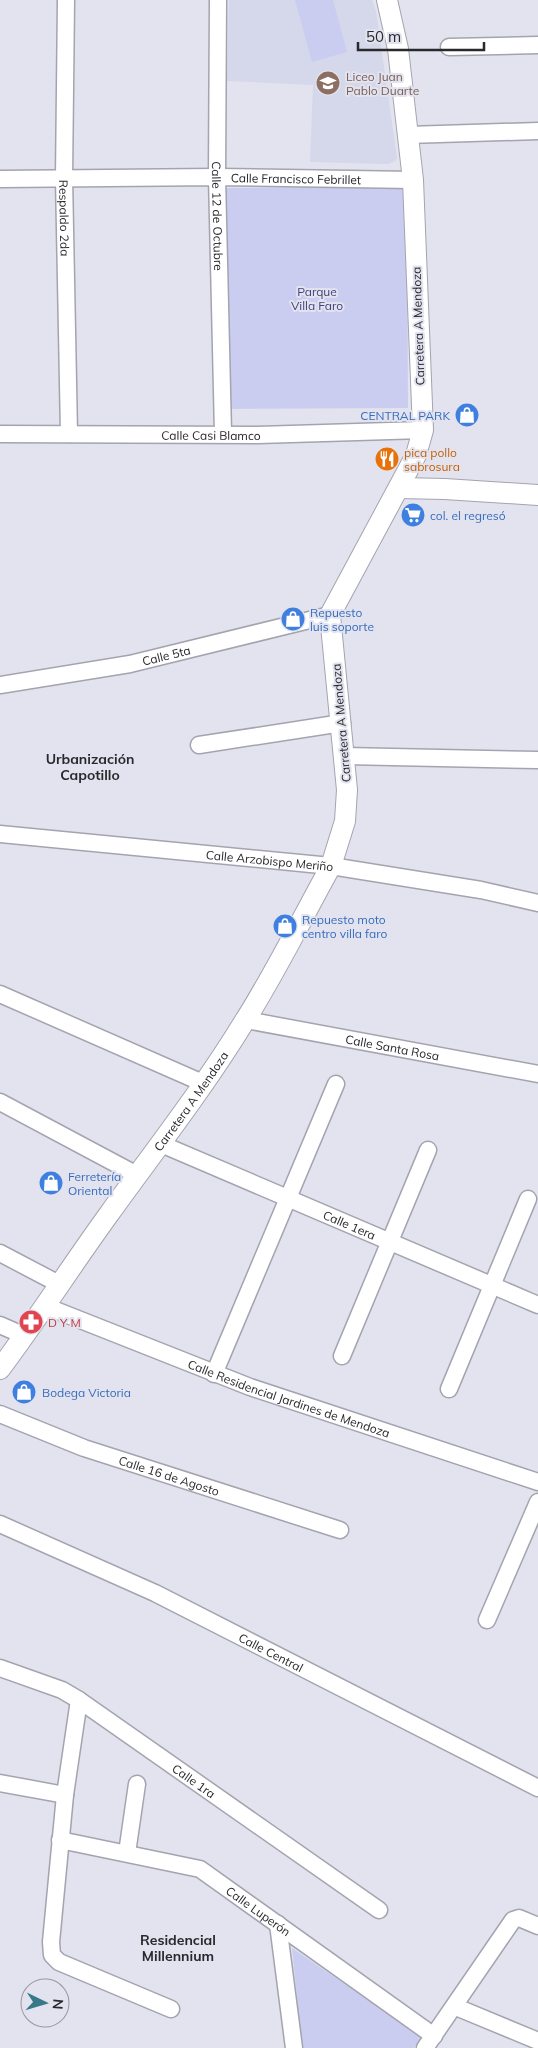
<svg xmlns="http://www.w3.org/2000/svg" width="538" height="2048" viewBox="0 0 538 2048" font-family="Mulish,sans-serif">
<rect width="100%" height="100%" fill="#e2e3ee"/>
<polygon fill="#d5d7ea" points="229,0 372,0 376,11 397,158 395,161 388,164 310,162 313,85 227,81"/>
<g fill="#cacdf0">
<polygon points="295,0 333,0 347,52 312,62"/>
<polygon points="407,187 408,408 227,409 226,188"/>
<polygon points="292,1948 422,2037 414,2048 302,2048"/>
</g>
<g fill="none" stroke-linecap="round" stroke-linejoin="round">
<defs>
<g id="minor">
<path id="s1" d="M66,0L64,178L69,434"/>
<path id="s2" d="M218,0L217,177L223,433"/>
<polyline points="449,47 538,45"/>
<polyline points="408,135 538,131"/>
<path id="s3" d="M0,179L217,177L413,180"/>
<path id="s4" d="M0,434L258,435L423,430"/>
<path id="s5" d="M0,685L130,664L330,615"/>
<polyline points="199,745 342,723"/>
<polyline points="345,756 538,760"/>
<path id="s6" d="M0,834L331,866L481,890L538,903"/>
<polyline points="0,994 205,1084"/>
<path id="s7" d="M246,1020L538,1074"/>
<polyline points="0,1102 137,1175"/>
<path id="s8" d="M161,1144L538,1305"/>
<polyline points="0,1253 59,1284"/>
<path id="s9" d="M45,1306L250,1387L538,1482"/>
<polyline points="0,1325 25,1336"/>
<polyline points="342,1356 428,1150"/>
<polyline points="214,1374 336,1084"/>
<polyline points="449,1389 528,1199"/>
<path id="s10" d="M0,1414L84,1448L340,1530"/>
<path id="s11" d="M0,1524L155,1593L538,1788"/>
<polyline points="487,1620 538,1502"/>
<path id="s12" d="M0,1668L62,1690L79,1700L379,1910"/>
<polyline points="79,1700 65,1795 51,1942 52,1955 59,1962 171,2009"/>
<polyline points="0,1783 65,1795"/>
<path id="s13" d="M60,1840L200,1869L434,2036"/>
<polyline points="127,1853 137,1784"/>
<polyline points="278,1924 294,2048"/>
<polyline points="456,2007 538,2041"/>
<polyline points="425,2048 513,1920 519,1918 538,1926"/>
</g>
<g id="tertiary">
<polyline points="399,488 445,489 538,495"/>
<path id="s14" d="M0,1369C38,1318 72,1265 109,1214C155,1150 203,1089 244,1022C276,972 302,918 331,866L345,821L347,790L330,615L416,455L423,430L413,180L398,49L387,0"/>
</g>
</defs>
<use href="#minor" stroke="#a3a4af" stroke-width="19"/>
<use href="#tertiary" stroke="#a3a4af" stroke-width="22"/>
<use href="#minor" stroke="#fff" stroke-width="16"/>
<use href="#tertiary" stroke="#fff" stroke-width="20"/>
</g>
<defs>
<symbol id="school-disc" viewBox="-11 -11 22 22"><circle r="9.5" fill="#8d6e63" stroke="#e2e3ee"/><path d="M0-5L7-2L0 1L-7-2ZM-4 1L0 2.5L4 1V4Q0 6-4 4Z" fill="#fff"/></symbol>
<symbol id="shop-disc" viewBox="-11 -11 22 22"><circle r="9.5" fill="#3f7fe0" stroke="#e2e3ee"/><path d="M-5-2.5h2.3a2.7 3.5 0 0 1 5.4 0H5L5.5 6h-11ZM-1.5-2.5h3a1.5 2.3 0 0 0-3 0Z" fill="#fff"/></symbol>
<symbol id="restaurant-disc" viewBox="-11 -11 22 22"><circle r="9.5" fill="#e8710a" stroke="#e2e3ee"/><path d="M-5-6h1v4h1v-4h1v4h1v-4h1v5L-1.5 .5V6h-2V.5L-5-1ZM5-6V6H3V1.5H1.5Q1.5-4 5-6Z" fill="#fff"/></symbol>
<symbol id="supermarket-disc" viewBox="-11 -11 22 22"><circle r="9.5" fill="#3f7fe0" stroke="#e2e3ee"/><path d="M-6-5.5h2.5l.6 2H6L4.5 2H-2.5L-4.4-4H-6ZM-1.5 3.2a1.3 1.3 0 1 0 .1 0ZM3 3.2a1.3 1.3 0 1 0 .1 0Z" fill="#fff"/></symbol>
<symbol id="pharmacy-disc" viewBox="-11 -11 22 22"><circle r="9.5" fill="#e0444e" stroke="#e2e3ee"/><path d="M-2-6h4v4h4v4h-4v4h-4v-4h-4v-4h4Z" fill="#fff"/></symbol>
</defs>
<g fill-rule="evenodd">
<use href="#school-disc" x="314" y="69" width="28" height="28"/>
<use href="#shop-disc" x="453" y="401" width="28" height="28"/>
<use href="#restaurant-disc" x="373" y="445" width="28" height="28"/>
<use href="#supermarket-disc" x="399" y="501" width="28" height="28"/>
<use href="#shop-disc" x="279" y="605" width="28" height="28"/>
<use href="#shop-disc" x="271" y="912" width="28" height="28"/>
<use href="#shop-disc" x="37" y="1169" width="28" height="28"/>
<use href="#pharmacy-disc" x="17" y="1308" width="28" height="28"/>
<use href="#shop-disc" x="10" y="1378" width="28" height="28"/>
</g>
<g text-anchor="middle" dominant-baseline="central" stroke-width="4" stroke-linejoin="round" paint-order="stroke">
<g font-size="12" fill="#785e54" stroke="#e2e3ee" text-anchor="start">
<text x="346" y="76">Liceo Juan<tspan x="346" dy="14">Pablo Duarte</tspan></text>
</g>
<g font-size="12" fill="#28282d" stroke="#e2e3ee">
<text stroke="none"><textPath href="#s3" startOffset="296">Calle Francisco Febrillet</textPath></text>
<text stroke="none"><textPath href="#s1" startOffset="218">Respaldo 2da</textPath></text>
<text stroke="none"><textPath href="#s2" startOffset="216">Calle 12 de Octubre</textPath></text>
<text transform="translate(418 326) rotate(-92)">Carretera A Mendoza</text>
<text stroke="none"><textPath href="#s4" startOffset="211">Calle Casi Blamco</textPath></text>
<text stroke="none"><textPath href="#s5" startOffset="169">Calle 5ta</textPath></text>
<text transform="translate(341 723) rotate(-95)">Carretera A Mendoza</text>
<text stroke="none"><textPath href="#s6" startOffset="271">Calle Arzobispo Meriño</textPath></text>
<text stroke="none"><textPath href="#s7" startOffset="149">Calle Santa Rosa</textPath></text>
<text stroke="none"><textPath href="#s14" startOffset="329">Carretera A Mendoza</textPath></text>
<text stroke="none"><textPath href="#s8" startOffset="205">Calle 1era</textPath></text>
<text stroke="none"><textPath href="#s9" startOffset="261">Calle Residencial Jardines de Mendoza</textPath></text>
<text stroke="none"><textPath href="#s10" startOffset="180">Calle 16 de Agosto</textPath></text>
<text stroke="none"><textPath href="#s11" startOffset="300">Calle Central</textPath></text>
<text stroke="none"><textPath href="#s12" startOffset="226">Calle 1ra</textPath></text>
<text stroke="none"><textPath href="#s13" startOffset="215">Calle Luperón</textPath></text>
</g>
<g font-size="12" fill="#41417d" stroke="#e2e3ee">
<text x="317" y="291">Parque<tspan x="317" dy="14">Villa Faro</tspan></text>
</g>
<g font-size="12" fill="#366cbe" stroke="#e2e3ee" text-anchor="start">
<text x="450" y="415" text-anchor="end">CENTRAL PARK</text>
<text x="430" y="515">col. el regresó</text>
<text x="310" y="612">Repuesto<tspan x="310" dy="14">luis soporte</tspan></text>
<text x="302" y="919">Repuesto moto<tspan x="302" dy="14">centro villa faro</tspan></text>
<text x="68" y="1176">Ferretería<tspan x="68" dy="14">Oriental</tspan></text>
<text x="42" y="1392">Bodega Victoria</text>
</g>
<g font-size="12" fill="#c56008" stroke="#e2e3ee" text-anchor="start">
<text x="404" y="452">pica pollo<tspan x="404" dy="14">sabrosura</tspan></text>
</g>
<g font-size="12" fill="#be3a42" stroke="#e2e3ee" text-anchor="start">
<text x="48" y="1322">D Y M</text>
</g>
<g font-size="14" font-weight="bold" fill="#28282d" stroke="#e2e3ee">
<text x="90" y="759">Urbanización<tspan x="90" dy="16">Capotillo</tspan></text>
<text x="178" y="1940">Residencial<tspan x="178" dy="16">Millennium</tspan></text>
</g>
</g>
<g transform="translate(45 2003) rotate(95)"><circle r="24" fill="#e2e3ee" stroke="#9898a1"/>
<path d="M0-4L9 19L0 12L-9 19Z" fill="#37788b"/>
<text y="-8" font-size="14" font-weight="bold" text-anchor="middle" fill="#28282d">N</text>
</g>
<path d="M358 42v8h126v-8" fill="none" stroke="#28282d" stroke-width="2.5"/>
<text x="366" y="42" font-size="15" fill="#28282d" stroke="#e2e3ee" stroke-width="4" paint-order="stroke">50 m</text>
</svg>
